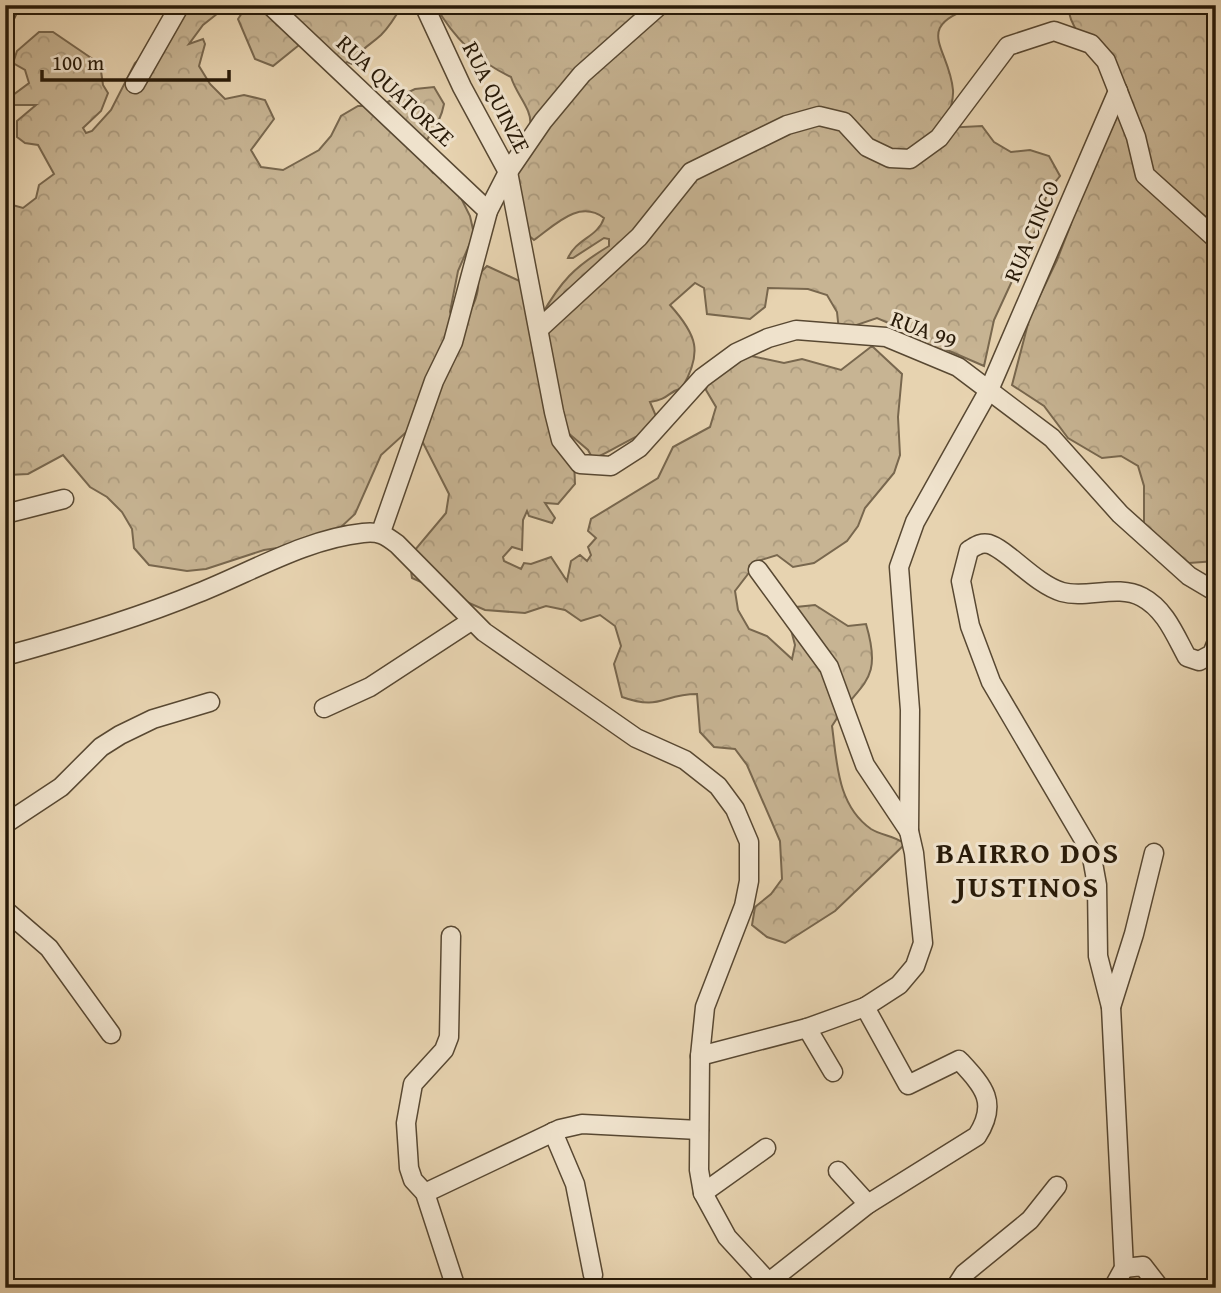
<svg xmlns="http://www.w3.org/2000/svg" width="1221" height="1293" viewBox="0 0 1221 1293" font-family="'Gentium Book Plus',serif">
<defs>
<pattern id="forest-crowns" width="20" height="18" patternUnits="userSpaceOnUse" patternTransform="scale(1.75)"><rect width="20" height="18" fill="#c7b493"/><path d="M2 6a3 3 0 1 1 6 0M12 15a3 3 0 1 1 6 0" fill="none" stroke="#ab9a7d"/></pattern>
</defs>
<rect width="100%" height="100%" fill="#e7d3b0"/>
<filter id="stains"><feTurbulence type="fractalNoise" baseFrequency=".00286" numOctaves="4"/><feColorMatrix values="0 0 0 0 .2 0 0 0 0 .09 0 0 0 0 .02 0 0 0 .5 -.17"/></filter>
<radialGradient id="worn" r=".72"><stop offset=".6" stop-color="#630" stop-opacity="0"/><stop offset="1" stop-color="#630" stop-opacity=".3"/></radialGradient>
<g fill="url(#forest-crowns)" stroke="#78674e" stroke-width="2">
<path d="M183,5H213L222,10L203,25L189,44L203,39L205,44L199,66L210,84L225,99L244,95L265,100L274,119L251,150L261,167L283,170L319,150L331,136L341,116L358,106H379L415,89L434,87L444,104C439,130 426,133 420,157L433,173L452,180L470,216L474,234L458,271L450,312L456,327C469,318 482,293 477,276L487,266L526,284L541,316C561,281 574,267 609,246V239L604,238L573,258H568C576,239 598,237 604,218C579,199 555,225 534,240L520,228L507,189C515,169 538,133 528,111C523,99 515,90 511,77C477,61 454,38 435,5H980C909,26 949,46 953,90C954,102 948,117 944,128L982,126L994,142L1011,152L1030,150L1049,156L1060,176L1048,191L1036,229L994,320L984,366L945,349L925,352L914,334L877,318L839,331L837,312L827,295L808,289L768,288L765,307L750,319L707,314L704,288L695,283L670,305C697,335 703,352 682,388C667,392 670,399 650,402L661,428C636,433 617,449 593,459L588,450L567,432L574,460L575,484L558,504L545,503L555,518L552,523L529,516L527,511L523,520L522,550L512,547L503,557L504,561L521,569L524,563L531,564L551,557L567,581L571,561L580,555L587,561L591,555L588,547L596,538L588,531L591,519L658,478L673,447L710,427L716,407L706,390L708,377L747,355L784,363L802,359L841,370L872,346L902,374L898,417L900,455L894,473L865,508L858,526L847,541L814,563L793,567L777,555L758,561L735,591L738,610L749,629L767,636L792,659L795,645L790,626L796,607L815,605L848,626L866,624C884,685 859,681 832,726C837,762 837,805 871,829C882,836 894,835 905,844L835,911L785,943L767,937L752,925L755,907L771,894L782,879L780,841L747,765L735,749L714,747L700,732L697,694C662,694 661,711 622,697L614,664L621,646L615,626L600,615L581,621L565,610L546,606L525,613L485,610L412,578L409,557L446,513L449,494L414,425L381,455L355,514L340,528L304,544L264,550L206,569L187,571L149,565L134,548L132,529L122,512L107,497L90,487L63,455L28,474L8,475L5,471V242L9,226L5,203L23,208L36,198L39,185L54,174L38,145L25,143L17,137V121L36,105H13L5,117V101L29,83L25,70L13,63L17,51L39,32H53L100,64L103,85L108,93L101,111L83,128L86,133L92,131L111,110L135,63L160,41Z"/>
<path d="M255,5H402C396,16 390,26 381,35C368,47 362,47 352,64L347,62L331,71L304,41L273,66L255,59L238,19L244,10Z"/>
<path d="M1068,5H1216V561L1189,563L1144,525V486L1138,466L1121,456L1102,458L1068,438L1044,406L1012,385L1030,316L1057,260L1071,224L1078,182L1129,93C1113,64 1069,39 1068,5Z"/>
</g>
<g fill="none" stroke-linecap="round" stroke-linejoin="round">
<defs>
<g id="minor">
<polyline points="270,5 488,211"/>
<polyline points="424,5 462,87 508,172 554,412 561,440 580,464 611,466 639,448 702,378 736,353 768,338 796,330 886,337 958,367 1052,438 1120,514 1189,576 1216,592"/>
<polyline points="5,16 10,5"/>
<polyline points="135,84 180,5"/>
<polyline points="540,328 639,237 691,172 787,125 819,116 844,122 867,147 890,158 910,159 939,138 1008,46 1054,31 1091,44 1106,61 1136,137 1145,175 1216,239"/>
<polyline points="5,514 64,499"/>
<polyline points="381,532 434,381 453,342 488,211 508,172 543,121 582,74 660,5"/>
<polyline points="758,570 829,667 865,765 909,831"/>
<path d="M5,656C71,638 135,619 198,593C251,572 306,539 363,533C379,531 385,535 397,544L484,632L636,738L685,760L718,786L735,809L749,842V881L744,906L705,1007L700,1056L699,1170L703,1193L727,1237L774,1288"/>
<polyline points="324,708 370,687 471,621"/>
<polyline points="5,824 61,787 101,747 120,735 153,719 210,702"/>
<polyline points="5,910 49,948 111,1034"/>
<polyline points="451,936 449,1037 444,1050 413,1084 406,1123 409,1168 413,1180 425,1193 456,1288"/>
<polyline points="1111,1007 1134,934 1154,853"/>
<polyline points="807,1028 833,1072"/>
<polyline points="700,1056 807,1028 865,1007 899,985 915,966 923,943 914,853 909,831 910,710 899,567 915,522 989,390 1118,91"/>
<polyline points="553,1132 575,1184 593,1275"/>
<polyline points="838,1171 868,1204"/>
<polyline points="425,1193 560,1129 582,1124 699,1130"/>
<polyline points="703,1193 766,1148"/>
<polyline points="1124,1268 1143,1266 1160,1288"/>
<path d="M769,1282L868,1204L977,1136C999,1102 983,1086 959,1060L908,1085L865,1007"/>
<polyline points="955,1288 964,1274 1030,1220 1057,1186"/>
<path d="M1113,1288L1124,1268L1111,1007L1098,956L1097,885L1091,852L991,682L970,626L961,581L969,550C976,546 981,542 989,544C1008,550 1035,584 1062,592C1086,599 1118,584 1142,597C1165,609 1175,635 1187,657L1199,661L1212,654L1216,644"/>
</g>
</defs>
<use href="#minor" stroke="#584832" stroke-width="21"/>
<use href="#minor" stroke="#efe2cc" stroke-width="18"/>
</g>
<g text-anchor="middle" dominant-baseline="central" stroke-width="6" stroke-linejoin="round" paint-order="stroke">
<g font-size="23" fill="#281a08" stroke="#efe2cc">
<text transform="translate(396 90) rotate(43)">RUA QUATORZE</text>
<text transform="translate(497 97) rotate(63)">RUA QUINZE</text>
<text transform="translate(1031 231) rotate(-67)">RUA CINCO</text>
<text transform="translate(924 329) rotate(21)">RUA 99</text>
</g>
<g font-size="30" font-weight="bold" letter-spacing="2" fill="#281a08" stroke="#efe2cc">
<text x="1028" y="852">BAIRRO DOS<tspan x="1028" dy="34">JUSTINOS</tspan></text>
</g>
</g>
<rect width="1221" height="1293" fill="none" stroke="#e7d3b0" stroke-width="28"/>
<rect x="7" y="7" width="1207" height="1279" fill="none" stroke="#281a08" stroke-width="3.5"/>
<rect x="14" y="14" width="1193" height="1265" fill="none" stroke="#281a08" stroke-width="2"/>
<path d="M42 70v10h187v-10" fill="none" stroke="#281a08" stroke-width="3.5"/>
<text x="52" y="70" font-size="21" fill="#281a08" stroke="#efe2cc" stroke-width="5" paint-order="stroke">100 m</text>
<rect width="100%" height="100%" filter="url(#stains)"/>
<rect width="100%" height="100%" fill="url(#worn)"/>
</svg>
